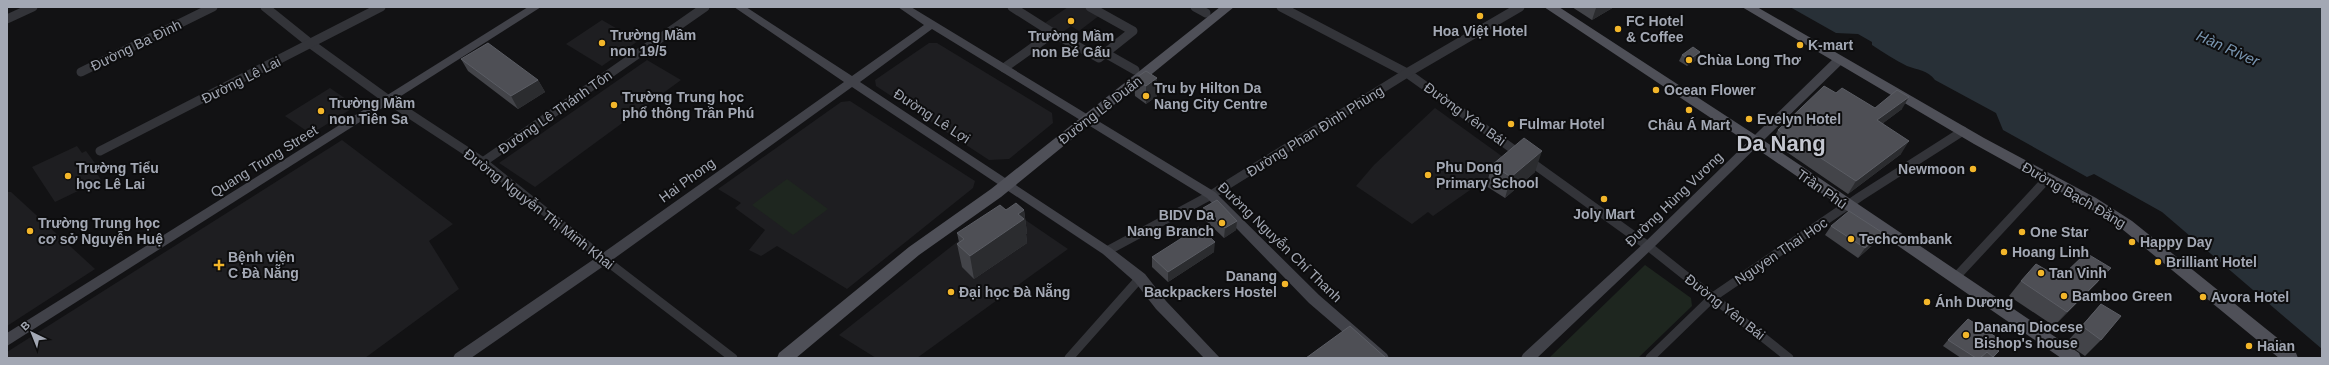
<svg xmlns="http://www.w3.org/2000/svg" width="2329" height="365" viewBox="0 0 2329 365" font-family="Arial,sans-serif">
<rect width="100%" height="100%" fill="#121214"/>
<g fill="#1e1e21">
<polygon points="1068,7 1087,7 1100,15 1079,31 1071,26 1059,35 1042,25"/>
<polygon points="602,20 638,41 602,66 566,44"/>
<polygon points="929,43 937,43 1052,113 1053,123 1009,159 989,160 876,86 875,80"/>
<polygon points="647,60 681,80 535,187 499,163"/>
<polygon points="330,88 356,106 311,134 285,116"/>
<polygon points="850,101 975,181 973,188 847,289 777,246 761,256 749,250 765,230 735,208 741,203 718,189 841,102"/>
<polygon points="1435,108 1510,162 1433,216 1428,212 1412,224 1356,186 1374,165"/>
<polygon points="342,140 453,224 429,241 459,289 365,358 7,358 7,352"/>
<polygon points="77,146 82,153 86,151 100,170 96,172 101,180 55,202 32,167"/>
<polygon points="7,192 11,192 95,269 7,326"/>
<polygon points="1008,208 1068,249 917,358 876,358 839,335 995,212"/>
</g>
<g fill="#1e261f">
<polygon points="787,179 828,209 793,235 752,205"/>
<polygon points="1645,265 1691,298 1692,306 1638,358 1549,358"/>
</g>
<path fill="#283037" d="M1790,7H2322V349L2162,212L2094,174L2087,177L2003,130L1996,113L1935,80C1928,70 1917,70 1907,66C1895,60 1883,52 1872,45V42L1858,34L1836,33Z"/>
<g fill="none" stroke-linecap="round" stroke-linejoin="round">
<g stroke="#333439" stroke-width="9">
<polyline points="265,7 311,44 387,99 483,162 604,259 733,358"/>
<polyline points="1195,7 1206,13"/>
<polyline points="1281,7 1407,73 1648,246 1789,358"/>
<polyline points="7,19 33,7"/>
<polyline points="1053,33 1099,58 1133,31 1090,7"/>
<polyline points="1105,53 1135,70"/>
<polyline points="1004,68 1053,33 1012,7"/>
<polyline points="81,72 213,7"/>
<polyline points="100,151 381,7"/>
<polyline points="483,162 705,7"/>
<polyline points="1107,251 1211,195 1407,73 1520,7"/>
<polyline points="1955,278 2047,179"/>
<polyline points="1069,358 1140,278"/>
<polyline points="1650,358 1713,297 1861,196 1963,131"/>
</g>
<g fill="#414249" fill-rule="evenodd">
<polygon points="528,7 541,7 7,346 7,333"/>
<polygon points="734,7 746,7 852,76 924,25 898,7 911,7 1215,192 1319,295 1387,354 1389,358 1373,358 1309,303 1207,198 932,29 860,82 1111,248 1145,274 1166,301 1220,358 1204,358 1156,309 1135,282 1103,254 852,87 608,263 471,358 453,358 455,354 600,255 844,82"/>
<polygon points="1839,56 1844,60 1843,63 1652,249 1537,358 1521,358 1523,354 1644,243 1835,57"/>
</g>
<g fill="#4f5058" fill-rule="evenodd">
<polygon points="1220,7 1234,7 1001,197 919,255 796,358 777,358 779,353 909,247 991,189"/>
<polygon points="1544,7 1559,7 1760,138 2079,353 2081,358 2061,358 1750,144"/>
<polygon points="1742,7 1757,7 1984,138 2096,198 2132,221 2296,353 2298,358 2279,358 2122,229 2086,206 1974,144"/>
</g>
</g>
<g fill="#434449">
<polygon points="1572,7 1614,7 1592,20"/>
<polygon points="1700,52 1698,59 1687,66 1679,61 1682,55"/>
<polygon points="461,59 538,80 545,92 518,109 468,71"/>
<polygon points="1157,78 1157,96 1146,104 1135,96 1134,79"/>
<polygon points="1836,93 1875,108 1902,109 1883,123 1901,154 1848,194 1772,142 1778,130"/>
<polygon points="1492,165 1535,172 1505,198 1486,186"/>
<polygon points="1203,208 1237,221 1236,230 1224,238 1203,218"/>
<polygon points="1024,210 1027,233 1026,234 1027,243 974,279 962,267 957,244 959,242 957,233"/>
<polygon points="1831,226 1876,242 1858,258 1825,235"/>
<polygon points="1214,252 1168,282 1152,267 1152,257"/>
<polygon points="2060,278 2098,282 2054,326 2009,296 2021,281"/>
<polygon points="2101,304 2101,340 2085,356 2066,343"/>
<polygon points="1948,340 1993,346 1999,351 1993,358 1961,358 1943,346"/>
</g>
<g fill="#2b2c2f">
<polygon points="1598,7 1614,7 1592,20 1596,8"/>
<polygon points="1700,52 1698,59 1687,66 1690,59"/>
<polygon points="1157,78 1157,96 1146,104 1146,86"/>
<polygon points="538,80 545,92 518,109 511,96"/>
<polygon points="1909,97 1902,109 1870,133 1877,120"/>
<polygon points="1909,141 1901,154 1848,194 1856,181"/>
<polygon points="1542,151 1535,172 1505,198 1511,177"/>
<polygon points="1024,210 1027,233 1026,234 1027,243 974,279 970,256 1018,214"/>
<polygon points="1237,221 1236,230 1224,238 1225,228"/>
<polygon points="1883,233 1876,242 1858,258 1865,248"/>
<polygon points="1215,242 1214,252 1168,282 1168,272"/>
<polygon points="2111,268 2098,282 2054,326 2067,312"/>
</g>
<g fill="#4e4f55" stroke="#5b5d64">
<polygon points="488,43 538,80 511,96 461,59"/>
<polygon points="1693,47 1700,52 1690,59 1682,55"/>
<polygon points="1146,71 1157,78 1146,86 1134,79"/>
<polygon points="1824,86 1836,93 1842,88 1875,108 1897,90 1909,97 1877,120 1909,141 1856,181 1778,130"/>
<polygon points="1524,138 1542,151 1511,177 1492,165"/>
<polygon points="1217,200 1237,221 1225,228 1203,208"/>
<polygon points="1016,203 1024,210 1018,214 1024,219 970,256 957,244 964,239 957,233 1000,205 1006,210"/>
<polygon points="1849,211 1883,233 1865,248 1831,226"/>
<polygon points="1199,227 1215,242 1168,272 1152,257"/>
<polygon points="2086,253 2111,268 2067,312 2021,281 2036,264 2060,278"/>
<polygon points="2101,304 2121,316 2101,340 2082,326"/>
<polygon points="1968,319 1999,339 1992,346 1999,351 1993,357 1987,352 1980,358 1976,358 1948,340"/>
<polygon points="1350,326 1386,358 1306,358"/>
</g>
<g fill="#f3b62a" stroke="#0d0d0e" stroke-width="1.5">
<circle cx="1480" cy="16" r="4"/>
<circle cx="1071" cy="21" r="4"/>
<circle cx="1618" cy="29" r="4"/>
<circle cx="602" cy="43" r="4"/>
<circle cx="1800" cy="45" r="4"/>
<circle cx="1689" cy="60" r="4"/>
<circle cx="1656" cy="90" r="4"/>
<circle cx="1146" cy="96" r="4"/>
<circle cx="614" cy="105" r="4"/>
<circle cx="1689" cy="110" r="4"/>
<circle cx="321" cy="111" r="4"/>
<circle cx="1749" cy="119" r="4"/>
<circle cx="1511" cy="124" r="4"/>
<circle cx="1973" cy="169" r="4"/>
<circle cx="1428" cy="175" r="4"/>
<circle cx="68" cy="176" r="4"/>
<circle cx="1604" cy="199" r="4"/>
<circle cx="1222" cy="223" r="4"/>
<circle cx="30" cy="231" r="4"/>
<circle cx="2022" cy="232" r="4"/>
<circle cx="1851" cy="239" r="4"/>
<circle cx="2132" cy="242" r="4"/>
<circle cx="2004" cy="252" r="4"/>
<circle cx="2158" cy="262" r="4"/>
<path d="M217 259h4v4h4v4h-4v4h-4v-4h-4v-4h4z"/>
<circle cx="2041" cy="273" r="4"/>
<circle cx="1285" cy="284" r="4"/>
<circle cx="951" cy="292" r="4"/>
<circle cx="2064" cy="296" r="4"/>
<circle cx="2203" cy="297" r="4"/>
<circle cx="1927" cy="302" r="4"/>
<circle cx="1966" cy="335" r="4"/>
<circle cx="2249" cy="346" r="4"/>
</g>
<g text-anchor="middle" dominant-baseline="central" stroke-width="4" stroke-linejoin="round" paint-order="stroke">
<g font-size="14" font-weight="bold" fill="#a3a8b4" stroke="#0d0d0e" text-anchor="start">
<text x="1626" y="21">FC Hotel<tspan x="1626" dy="16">&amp; Coffee</tspan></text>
<text x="1480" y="31" text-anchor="middle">Hoa Việt Hotel</text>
<text x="610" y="35">Trường Mầm<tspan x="610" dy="16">non 19/5</tspan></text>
<text x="1071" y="36" text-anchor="middle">Trường Mầm<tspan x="1071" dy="16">non Bé Gấu</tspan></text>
<text x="1808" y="45">K-mart</text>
<text x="1697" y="60">Chùa Long Thơ</text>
<text x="1154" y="88">Tru by Hilton Da<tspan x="1154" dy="16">Nang City Centre</tspan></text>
<text x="1664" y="90">Ocean Flower</text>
<text x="622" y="97">Trường Trung học<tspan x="622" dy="16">phổ thông Trần Phú</tspan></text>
<text x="329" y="103">Trường Mầm<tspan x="329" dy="16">non Tiên Sa</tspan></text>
<text x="1757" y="119">Evelyn Hotel</text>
<text x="1519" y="124">Fulmar Hotel</text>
<text x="1689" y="125" text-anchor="middle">Châu Á Mart</text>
<text x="1436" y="167">Phu Dong<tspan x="1436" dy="16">Primary School</tspan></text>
<text x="76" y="168">Trường Tiểu<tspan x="76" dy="16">học Lê Lai</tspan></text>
<text x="1965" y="169" text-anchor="end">Newmoon</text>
<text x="1604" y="214" text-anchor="middle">Joly Mart</text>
<text x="1214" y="215" text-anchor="end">BIDV Da<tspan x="1214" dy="16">Nang Branch</tspan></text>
<text x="38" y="223">Trường Trung học<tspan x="38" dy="16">cơ sở Nguyễn Huệ</tspan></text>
<text x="2030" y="232">One Star</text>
<text x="1859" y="239">Techcombank</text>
<text x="2140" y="242">Happy Day</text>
<text x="2012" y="252">Hoang Linh</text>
<text x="228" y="257">Bệnh viện<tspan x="228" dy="16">C Đà Nẵng</tspan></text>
<text x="2166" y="262">Brilliant Hotel</text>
<text x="2049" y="273">Tan Vinh</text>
<text x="1277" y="276" text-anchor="end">Danang<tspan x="1277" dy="16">Backpackers Hostel</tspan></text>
<text x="959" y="292">Đại học Đà Nẵng</text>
<text x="2072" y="296">Bamboo Green</text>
<text x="2211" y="297">Avora Hotel</text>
<text x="1935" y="302">Ánh Dương</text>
<text x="1974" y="327">Danang Diocese<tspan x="1974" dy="16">Bishop's house</tspan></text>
<text x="2257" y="346">Haian</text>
</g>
<g font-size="14" fill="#a3a8b4" stroke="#0d0d0e">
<text transform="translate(136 45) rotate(-26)">Đường Ba Đình</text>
<text transform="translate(241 80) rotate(-27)">Đường Lê Lai</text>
<text transform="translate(1100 110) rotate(-38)">Đường Lê Duẩn</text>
<text transform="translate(555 112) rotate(-35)">Đường Lê Thánh Tôn</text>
<text transform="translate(1465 114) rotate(36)">Đường Yên Bái</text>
<text transform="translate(932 116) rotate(33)">Đường Lê Lợi</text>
<text transform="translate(1315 131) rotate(-32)">Đường Phan Đình Phùng</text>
<text transform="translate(264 161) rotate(-32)">Quang Trung Street</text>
<text transform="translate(687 180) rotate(-36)">Hai Phong</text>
<text transform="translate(1822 189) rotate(35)">Trần Phú</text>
<text transform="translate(2074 195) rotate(30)">Đường Bạch Đằng</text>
<text transform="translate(1674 199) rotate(-44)">Đường Hùng Vương</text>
<text transform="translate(539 209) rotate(38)">Đường Nguyễn Thị Minh Khai</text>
<text transform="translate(1280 242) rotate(44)">Đường Nguyễn Chí Thanh</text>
<text transform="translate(1781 251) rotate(-34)">Nguyen Thai Hoc</text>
<text transform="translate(1725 307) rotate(38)">Đường Yên Bái</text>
</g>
<g font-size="15" font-style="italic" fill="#7995b0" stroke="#0d0d0e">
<text transform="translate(2228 48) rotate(24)">Hàn River</text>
</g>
<g font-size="22" font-weight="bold" fill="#c4c7d0" stroke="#0d0d0e">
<text x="1781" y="143">Da Nang</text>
</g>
</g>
<rect width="2329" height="365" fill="none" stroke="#a3a8b4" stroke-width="16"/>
<g transform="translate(32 333) rotate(317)" stroke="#0d0d0e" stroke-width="3" paint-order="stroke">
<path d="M0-3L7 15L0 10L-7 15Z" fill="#a3a8b4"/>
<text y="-6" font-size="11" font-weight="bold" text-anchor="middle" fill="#a3a8b4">B</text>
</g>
</svg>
